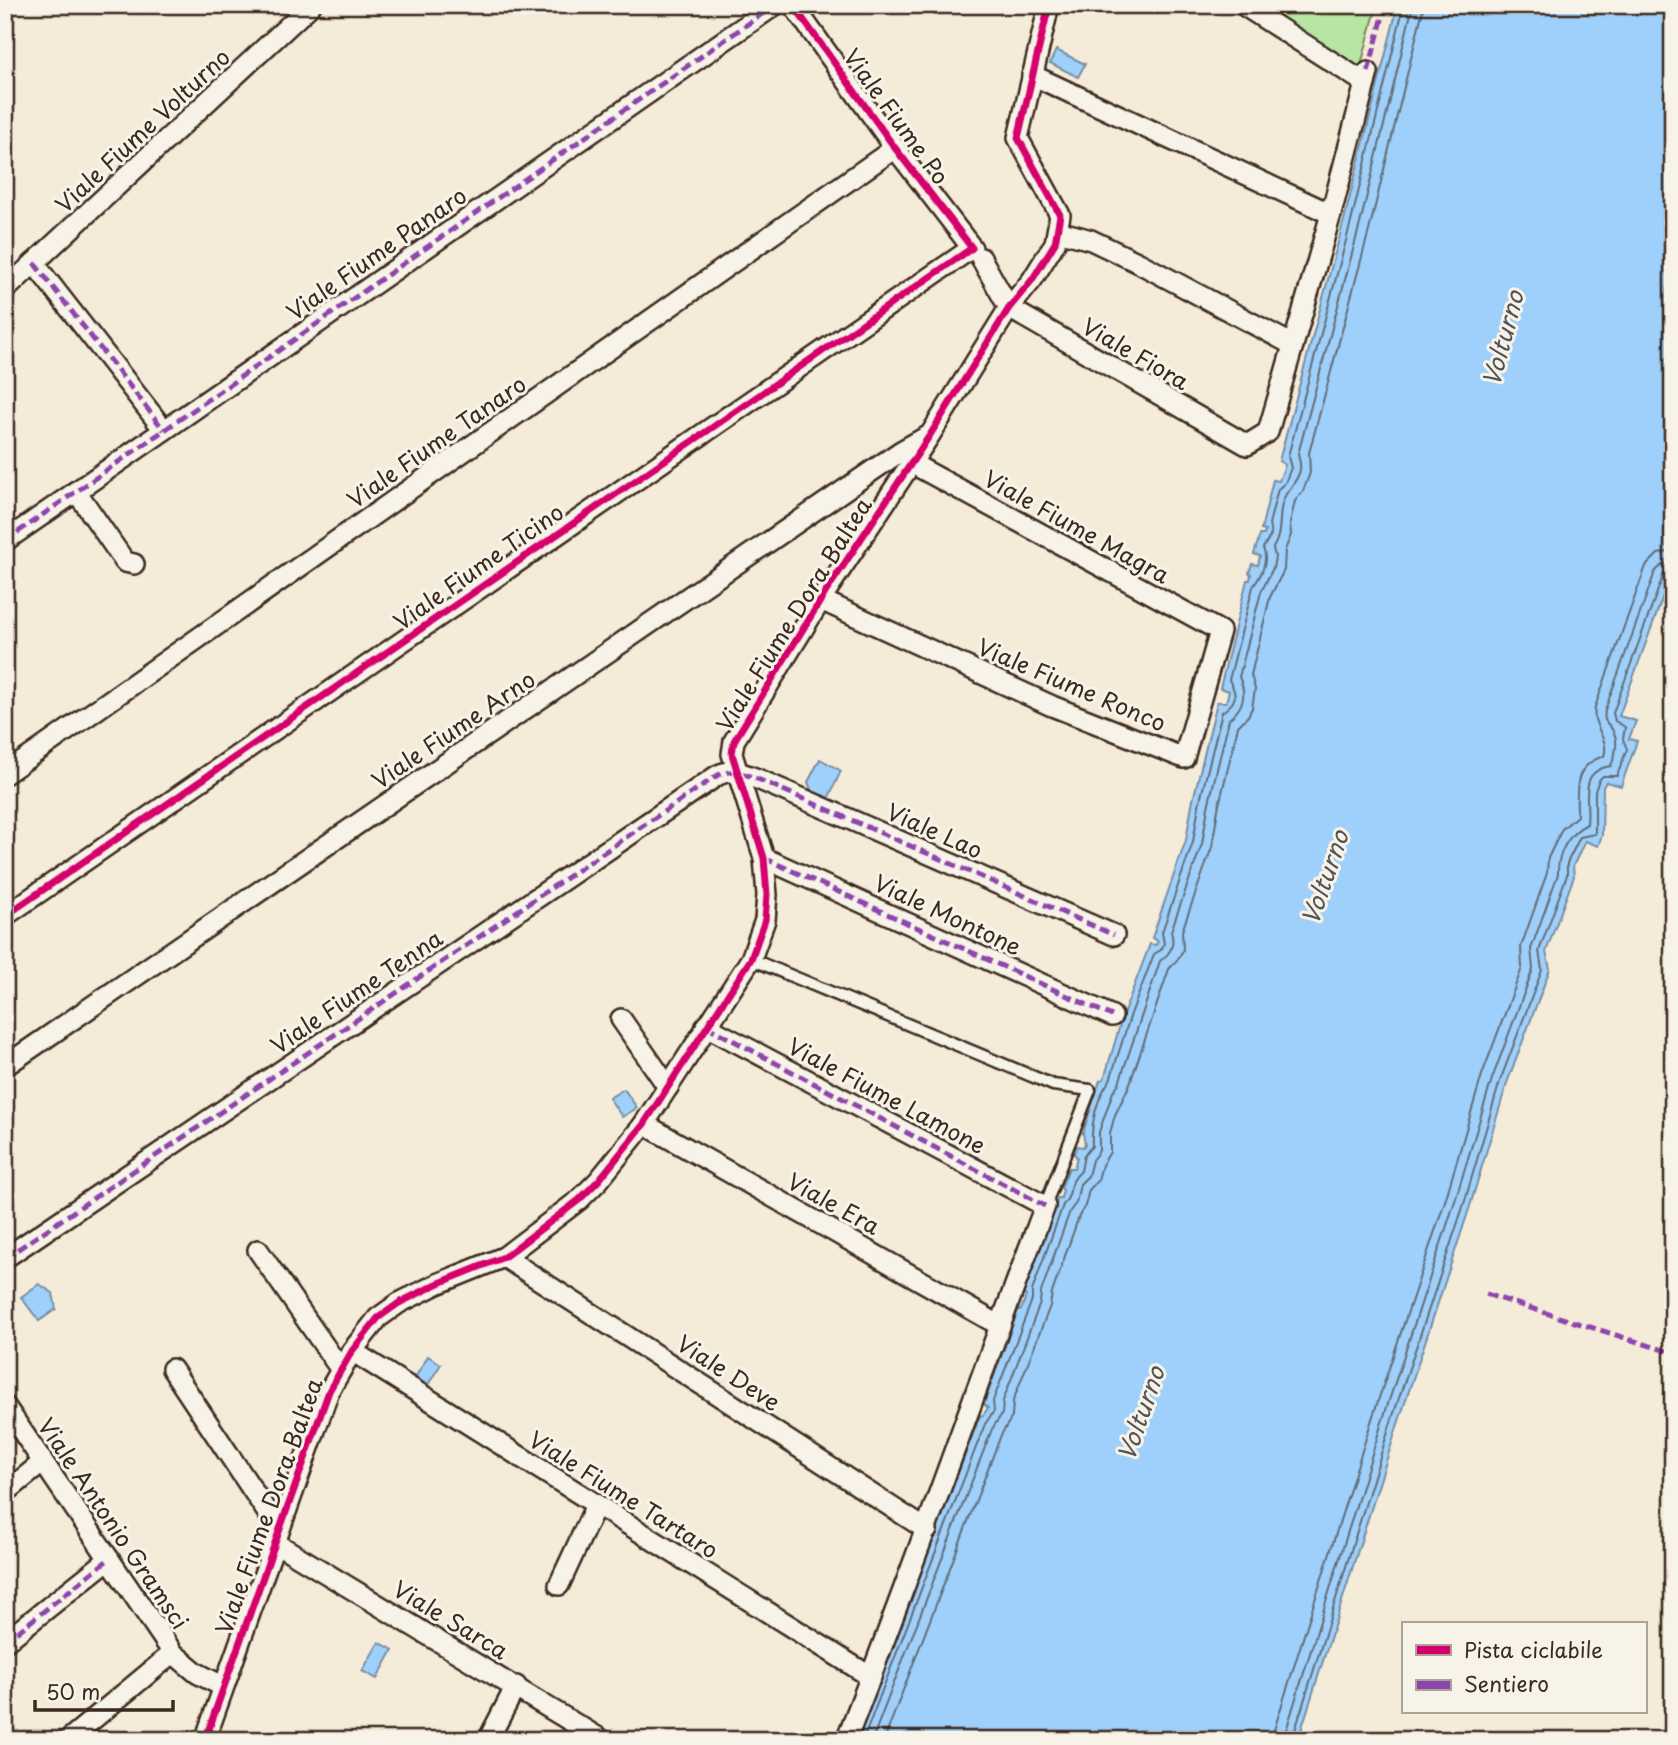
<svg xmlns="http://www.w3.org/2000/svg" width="1678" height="1745" viewBox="0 0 1678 1745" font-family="'Playpen Sans',sans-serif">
<rect width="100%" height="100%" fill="#f5ebd9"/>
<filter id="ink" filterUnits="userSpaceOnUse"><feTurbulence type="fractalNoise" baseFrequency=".0143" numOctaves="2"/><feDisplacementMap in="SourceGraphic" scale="14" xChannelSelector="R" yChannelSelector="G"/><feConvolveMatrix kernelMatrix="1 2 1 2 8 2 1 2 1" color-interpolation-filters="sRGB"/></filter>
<g filter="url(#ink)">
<polygon fill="#b7e6a4" stroke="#798861" stroke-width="2" points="1266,5 1377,5 1356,84"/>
<g fill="#9ed0fb" stroke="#768ea3" stroke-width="2">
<polygon points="1398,5 1673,5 1673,569 1619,716 1636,721 1629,739 1637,741 1621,786 1606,782 1603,787 1602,835 1598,846 1585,841 1573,866 1574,876 1546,952 1550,969 1507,1083 1470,1206 1397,1427 1298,1740 855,1740 980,1416 983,1415 988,1408 984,1404 1018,1310 1021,1310 1026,1296 1023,1294 1058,1198 1061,1198 1063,1190 1061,1188 1069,1168 1074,1168 1077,1157 1074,1154 1077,1146 1083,1147 1085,1144 1083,1133 1100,1080 1104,1079 1123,1015 1150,944 1156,945 1158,941 1152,938 1186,840 1192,804 1217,702 1226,702 1229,691 1220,688 1247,580 1250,580 1251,574 1249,573 1252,564 1258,565 1260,556 1254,554 1260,535 1264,535 1265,531 1261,530 1273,480 1279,481 1285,465 1279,461 1344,220"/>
<polygon points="1056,50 1085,64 1078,77 1050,63"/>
<polygon points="820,759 841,771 828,799 812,792 808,782"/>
<polygon points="624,1089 637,1108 622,1117 609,1098"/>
<polygon points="39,1284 53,1293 56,1309 39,1321 21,1297"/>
<polygon points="428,1356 441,1364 424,1391 412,1383"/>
<polygon points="379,1642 393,1650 377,1679 362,1671"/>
</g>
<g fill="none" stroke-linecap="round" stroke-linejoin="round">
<g stroke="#636c76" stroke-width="2">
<path d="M863,1740L985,1424L994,1411L993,1401L1032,1300V1291L1063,1205C1075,1192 1065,1186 1081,1171L1084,1155L1092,1146C1091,1124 1096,1098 1110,1080L1131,1014L1154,954L1161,950L1164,944L1162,932L1193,842L1199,805L1222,712C1237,702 1238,695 1229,680L1253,587C1261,576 1269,561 1263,548L1271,535L1269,524L1278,489L1285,483L1291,468L1288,456L1351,222L1404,5"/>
<path d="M872,1740L992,1429L1002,1414L1003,1401L1040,1303L1041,1292L1070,1211L1076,1203L1080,1184L1088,1176L1092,1160L1099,1151V1132L1113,1092L1119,1083L1160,961C1171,953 1175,945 1171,931L1202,844L1208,807L1229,719C1244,707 1247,694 1239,677L1261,592L1273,568L1275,557L1273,548C1284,532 1276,511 1286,494C1291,486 1298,480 1300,470C1301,464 1299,459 1298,454L1360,224L1413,5"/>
<polyline points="884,1740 1001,1435 1012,1417 1013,1401 1050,1306 1052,1293 1079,1216 1085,1206 1089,1190 1098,1180 1102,1165 1110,1152 1110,1133 1115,1115 1129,1086 1169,969 1178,959 1183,950 1182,931 1212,847 1218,809 1238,726 1248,716 1252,708 1255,689 1251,675 1270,597 1284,570 1285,550 1291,535 1290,523 1295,501 1303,491 1310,473 1309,453 1370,227 1424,5"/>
<path d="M1273,1740L1274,1730L1372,1419L1446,1198L1482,1075L1522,968L1521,947L1547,873L1548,858L1562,829L1577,816C1577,789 1572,766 1604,756C1610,738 1591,728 1595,707L1646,566L1658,554L1673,551"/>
<path d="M1283,1740L1382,1422L1455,1201L1492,1079L1533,969L1531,949L1558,874C1557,853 1569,833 1587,824C1590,799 1577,771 1611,766C1615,756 1619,741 1613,731C1608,721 1603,725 1605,710L1655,572L1662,565L1673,562"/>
<polyline points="1292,1740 1390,1425 1464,1204 1500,1081 1542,970 1539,951 1567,875 1567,863 1580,837 1595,834 1595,791 1599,780 1603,776 1617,776 1627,749 1623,739 1625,727 1615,721 1613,713 1663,576 1667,572 1673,571"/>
</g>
<defs>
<polyline id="service" points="751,959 1053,1085 1090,1090 1045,1206"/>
<g id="minor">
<polyline points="1243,5 1365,83"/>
<polyline points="1032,75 1331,214"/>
<polyline points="1058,231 1091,240 1139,263 1293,345"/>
<polyline points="981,258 1009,308"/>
<polyline points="34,263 164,430"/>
<polyline points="5,290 311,5"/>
<polyline points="1009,308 1240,441 1247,445 1268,432 1331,214 1368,72"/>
<polyline points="76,491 125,562 134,564"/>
<polyline points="5,541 775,5"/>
<polyline points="821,600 1052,706 1184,758 1220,631 911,463"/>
<polyline points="5,774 895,148"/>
<polyline points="764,858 1112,1016"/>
<polyline points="5,916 972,248 895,148 793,5"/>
<polyline points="621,1019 668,1087"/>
<path d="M706,1026L1045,1206C977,1383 916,1563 846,1740"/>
<polyline points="5,1066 901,451 926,437"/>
<polyline points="644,1124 999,1325"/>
<polyline points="258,1250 341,1370"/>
<polyline points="504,1257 927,1530"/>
<path d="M5,1258L718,775C735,768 744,774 760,780L1114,935"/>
<polyline points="352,1351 871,1677"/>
<polyline points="172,1369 279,1530"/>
<polyline points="5,1406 173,1653 197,1673 222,1686"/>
<polyline points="5,1493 43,1462"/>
<polyline points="274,1542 602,1740"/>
<polyline points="559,1585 596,1505"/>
<polyline points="5,1642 109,1559"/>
<polyline points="68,1740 173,1653"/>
<polyline points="205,1740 329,1391 352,1351 378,1318 399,1303 437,1284 504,1257 579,1200 599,1180 644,1124 751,959 765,920 767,895 764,858 732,754 734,741 827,590 930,435 1009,308 1032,280 1055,243 1060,215 1018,138 1049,5"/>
<polyline points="488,1740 516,1686"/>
</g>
</defs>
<use href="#service" stroke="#3b2a1e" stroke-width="15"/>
<use href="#minor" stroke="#3b2a1e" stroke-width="24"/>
<use href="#service" stroke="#f7f3e8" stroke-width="10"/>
<use href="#minor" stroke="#f7f3e8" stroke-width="19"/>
<g stroke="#8e44ad" stroke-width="5" stroke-dasharray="10 5" stroke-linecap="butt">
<polyline points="1368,72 1386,5"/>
<polyline points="34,263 164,430"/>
<polyline points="5,541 775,5"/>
<polyline points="764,858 1112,1016"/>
<polyline points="706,1026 1045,1206"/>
<path d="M5,1258L718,775C735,768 744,774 760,780L1114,935"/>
<polyline points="1486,1294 1673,1353"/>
<polyline points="5,1642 109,1559"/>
</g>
<defs>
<g id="cycleway">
<polyline points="5,916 972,248 895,148 793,5"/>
<polyline points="205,1740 329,1391 352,1351 378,1318 399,1303 437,1284 504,1257 579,1200 599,1180 644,1124 751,959 765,920 767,895 764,858 732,754 734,741 827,590 930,435 1009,308 1032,280 1055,243 1060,215 1018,138 1049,5"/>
</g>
</defs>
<use href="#cycleway" stroke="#f7f3e8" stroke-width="11"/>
<use href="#cycleway" stroke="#d6006c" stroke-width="7"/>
</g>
</g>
<g text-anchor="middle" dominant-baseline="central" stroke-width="6" stroke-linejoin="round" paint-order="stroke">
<g font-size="23" fill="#3b2a1e" stroke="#f7f3e8">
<text transform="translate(897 116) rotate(54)">Viale Fiume Po</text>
<text transform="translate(142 130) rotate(-43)">Viale Fiume Volturno</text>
<text transform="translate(376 253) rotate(-35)">Viale Fiume Panaro</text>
<text transform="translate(1136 353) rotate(30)">Viale Fiora</text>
<text transform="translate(436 441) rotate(-35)">Viale Fiume Tanaro</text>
<text transform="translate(1077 526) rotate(29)">Viale Fiume Magra</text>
<text transform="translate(478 566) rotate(-35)">Viale Fiume Ticino</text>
<text transform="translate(793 614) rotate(-58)">Viale Fiume Dora Baltea</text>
<text transform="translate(1072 684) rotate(23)">Viale Fiume Ronco</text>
<text transform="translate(453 729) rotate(-34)">Viale Fiume Arno</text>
<text transform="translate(935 830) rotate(24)">Viale Lao</text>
<text transform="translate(948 914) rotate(25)">Viale Montone</text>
<text transform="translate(356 991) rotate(-34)">Viale Fiume Tenna</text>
<text transform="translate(887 1095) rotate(28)">Viale Fiume Lamone</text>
<text transform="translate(834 1203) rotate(29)">Viale Era</text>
<text transform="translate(729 1372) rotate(33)">Viale Deve</text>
<text transform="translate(624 1494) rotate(32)">Viale Fiume Tartaro</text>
<text transform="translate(268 1506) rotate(-70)">Viale Fiume Dora Baltea</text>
<text transform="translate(114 1523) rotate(56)">Viale Antonio Gramsci</text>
<text transform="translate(451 1619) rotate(31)">Viale Sarca</text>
</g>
<g font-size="24" font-style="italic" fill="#545455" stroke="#f7f3e8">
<text transform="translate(1502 338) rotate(-75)">Volturno</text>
<text transform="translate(1324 877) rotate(-71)">Volturno</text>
<text transform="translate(1140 1413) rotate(-71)">Volturno</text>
</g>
</g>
<rect width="1678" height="1745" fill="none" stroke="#f7f3e8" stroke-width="28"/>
<rect x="14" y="14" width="1650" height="1717" fill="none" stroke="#3b2a1e" stroke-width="2.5" filter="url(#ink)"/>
<rect x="1402" y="1622" width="245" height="91" fill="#f7f3e8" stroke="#aca397" stroke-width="2"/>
<rect x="1416" y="1645" width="35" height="10" fill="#d6006c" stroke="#aca397" stroke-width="2"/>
<text x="1464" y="1658" font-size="21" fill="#3b2a1e">Pista ciclabile</text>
<rect x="1416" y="1680" width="35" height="10" fill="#8e44ad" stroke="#aca397" stroke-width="2"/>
<text x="1464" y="1692" font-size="21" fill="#3b2a1e">Sentiero</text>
<path d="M35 1700v10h138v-10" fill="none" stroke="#3b2a1e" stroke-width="3.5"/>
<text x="46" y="1700" font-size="21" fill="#3b2a1e" stroke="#f7f3e8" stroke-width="5" paint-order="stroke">50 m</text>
</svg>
